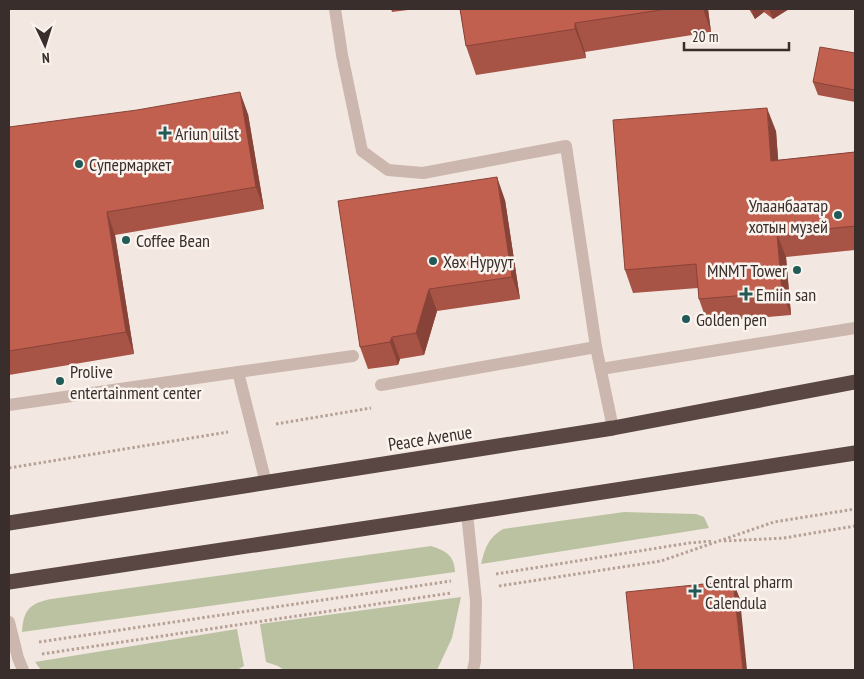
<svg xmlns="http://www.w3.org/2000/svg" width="864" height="679" viewBox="0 0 864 679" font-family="'PT Sans Narrow',sans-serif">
<rect width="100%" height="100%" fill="#f3e8e1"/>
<g fill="#bac2a1">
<path d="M624,512L696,514L704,517L709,528L481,564C485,548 488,538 503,529Z"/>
<path d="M431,546C446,551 454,555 455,572L22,632C23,610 30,603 51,599Z"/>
<polygon points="461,597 452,638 437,670 284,670 278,666 266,662 260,624"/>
<polygon points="237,629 244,666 237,670 41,670 35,662"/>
</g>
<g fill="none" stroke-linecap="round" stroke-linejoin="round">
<g stroke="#b7a197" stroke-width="3" stroke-dasharray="2.5 2.5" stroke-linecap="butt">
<polyline points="276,424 371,408"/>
<polyline points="9,468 228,432"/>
<polyline points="724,541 784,538 855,526"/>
<polyline points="496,574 689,543 713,541"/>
<polyline points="499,586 661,561 774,522 855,509"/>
<polyline points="39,642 451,581"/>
<polyline points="42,654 451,593"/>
</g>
<g stroke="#cbb7ad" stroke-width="12">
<polyline points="335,9 342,55 362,151 388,170 423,173 566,146 596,347 613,428"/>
<polyline points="601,369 855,328"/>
<polyline points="238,372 353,356"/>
<polyline points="381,385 596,347"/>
<polyline points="9,405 238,372 266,483"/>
<polyline points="467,513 476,601 475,661 473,670"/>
<polyline points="9,622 18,658 23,670"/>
</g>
<g stroke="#5a4743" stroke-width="15">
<polyline points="9,523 613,428 855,382"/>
<polyline points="9,582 467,513 855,453"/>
</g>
</g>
<g fill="#a75345">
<polygon points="391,9 416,9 392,12"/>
<polygon points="460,9 708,9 711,32 585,52 586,58 476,75 466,46"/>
<polygon points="749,9 789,9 773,19 764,12 755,19"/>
<polygon points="855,53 855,102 818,95 813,82"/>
<polygon points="248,114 264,209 115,235 134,354 9,375 9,127"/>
<polygon points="776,131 778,160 855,152 855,250 786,257 791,315 707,322 699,299 698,288 633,293 625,270"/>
<polygon points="505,200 520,299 437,311 424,355 400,359 398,365 368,369 360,347"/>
</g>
<g fill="#884338">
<polygon points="703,9 708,9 711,32"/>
<polygon points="751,9 763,9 764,12 755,19"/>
<polygon points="769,9 789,9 773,19"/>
<polygon points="575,23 585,52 586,58 575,29"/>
<polygon points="240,92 248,114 264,209 256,187"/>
<polygon points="767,108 776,131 780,184 771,161"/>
<polygon points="497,177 505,200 520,299 512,277"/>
<polygon points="107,212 115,235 134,354 126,332"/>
<polygon points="777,234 786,257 791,315 782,292"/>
<polygon points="429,289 437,311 424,355 416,333"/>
<polygon points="392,337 400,359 398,365 390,342"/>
<polygon points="733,581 740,599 747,670 743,670"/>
</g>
<g fill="#c26050" stroke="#884338">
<polygon points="460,9 667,9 575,23 575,29 466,46"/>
<polygon points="820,47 855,53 855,90 813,82"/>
<polygon points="240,92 256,187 107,212 126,332 9,351 9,127 137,110"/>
<polygon points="767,108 771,161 855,152 855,226 777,234 782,292 699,299 696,264 625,270 613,120"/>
<polygon points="497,177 512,277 429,289 416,333 392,337 390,342 360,347 338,201"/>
<polygon points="733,581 743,670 634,670 626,592"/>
</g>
<g fill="#225a58" stroke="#faf3ee" stroke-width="2">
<path d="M162.5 125.5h5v5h5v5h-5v5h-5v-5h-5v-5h5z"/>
<circle cx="79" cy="164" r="5"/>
<circle cx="838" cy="215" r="5"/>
<circle cx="126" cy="240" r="5"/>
<circle cx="433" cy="261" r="5"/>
<circle cx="797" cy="270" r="5"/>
<path d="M743.5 286.5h5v5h5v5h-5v5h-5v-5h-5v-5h5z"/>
<circle cx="686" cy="319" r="5"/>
<circle cx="60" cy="381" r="5"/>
<path d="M692.5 583.5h5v5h5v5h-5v5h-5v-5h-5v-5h5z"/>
</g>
<g text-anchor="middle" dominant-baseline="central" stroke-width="5" stroke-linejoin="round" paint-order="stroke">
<g font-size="18" fill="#392e2b" stroke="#faf3ee" text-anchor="start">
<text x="175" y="133">Ariun uilst</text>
<text x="89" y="164">Супермаркет</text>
<text x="828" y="205" text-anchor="end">Улаанбаатар<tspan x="828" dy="21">хотын музей</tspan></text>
<text x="136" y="240">Coffee Bean</text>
<text x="443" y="261">Хөх Нуруут</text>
<text x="787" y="270" text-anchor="end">MNMT Tower</text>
<text x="756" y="294">Emiin san</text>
<text x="696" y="319">Golden pen</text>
<text x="70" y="371">Prolive<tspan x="70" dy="21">entertainment center</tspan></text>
<text x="705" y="581">Central pharm<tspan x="705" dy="21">Calendula</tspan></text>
</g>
<g font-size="18" fill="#392e2b" stroke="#faf3ee">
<text transform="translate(430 438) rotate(-9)">Peace Avenue</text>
</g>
</g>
<rect width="864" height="679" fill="none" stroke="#392e2b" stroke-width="20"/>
<g transform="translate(45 45) rotate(176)" stroke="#faf3ee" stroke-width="4" paint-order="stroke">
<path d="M0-4L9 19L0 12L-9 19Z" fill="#392e2b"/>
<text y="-8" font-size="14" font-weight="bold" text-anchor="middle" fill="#392e2b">N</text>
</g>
<path d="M684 42v8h105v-8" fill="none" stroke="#392e2b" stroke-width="2.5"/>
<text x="692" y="42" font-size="15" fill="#392e2b" stroke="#faf3ee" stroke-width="4" paint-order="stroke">20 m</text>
</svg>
